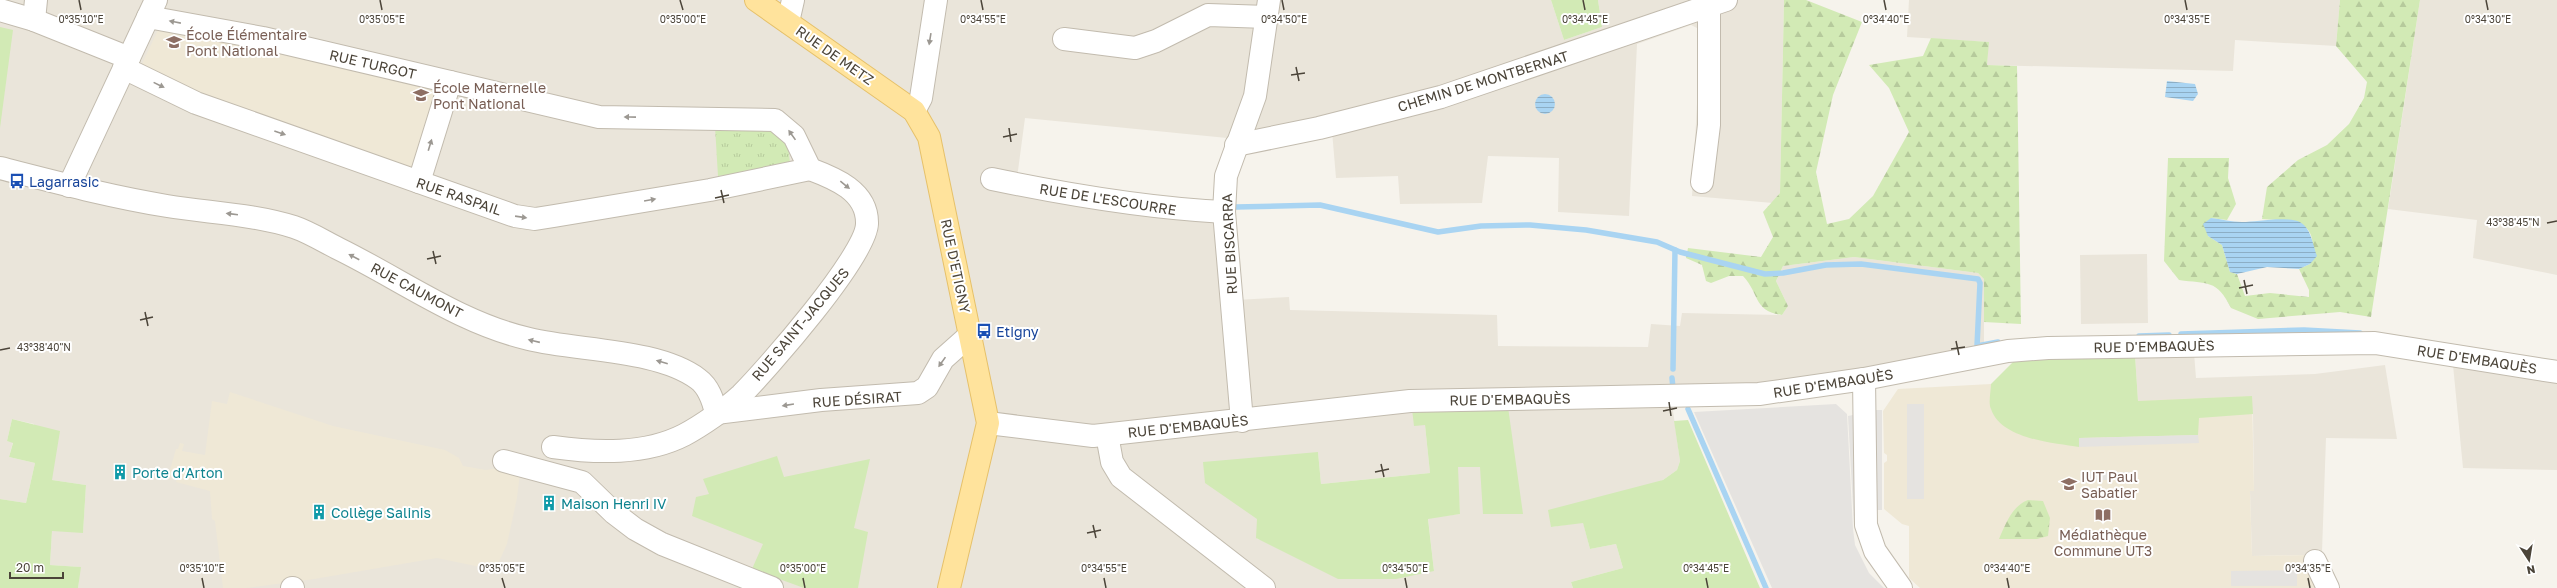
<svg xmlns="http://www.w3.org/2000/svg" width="2557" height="588" viewBox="0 0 2557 588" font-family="'Golos Text',sans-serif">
<defs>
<pattern id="forest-firs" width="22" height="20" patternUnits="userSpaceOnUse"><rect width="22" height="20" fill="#d2eab5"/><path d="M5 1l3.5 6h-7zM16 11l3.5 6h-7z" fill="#b6ca9c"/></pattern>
<pattern id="park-tufts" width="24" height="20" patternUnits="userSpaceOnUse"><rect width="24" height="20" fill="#d2eab5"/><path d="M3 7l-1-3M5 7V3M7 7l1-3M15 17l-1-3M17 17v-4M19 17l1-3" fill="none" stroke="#b6ca9c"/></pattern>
<pattern id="water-rules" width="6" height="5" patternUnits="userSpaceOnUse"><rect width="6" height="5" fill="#a9d4f2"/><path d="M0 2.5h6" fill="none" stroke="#8caec5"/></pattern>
</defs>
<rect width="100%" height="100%" fill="#f6f3ec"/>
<g fill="#eae5da" fill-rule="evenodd">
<path d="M0,0H1551L1564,40L1602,27L1598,0H1784L1780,193L1773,203L1692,196L1701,30L1691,25L1637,44L1629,216L1558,212L1559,158L1488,156L1482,203L1400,204L1398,176L1336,178L1332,131L1227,149V138L1025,118L1017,178L1230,206L1236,300L1289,297L1290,310L1497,315L1498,346L1648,347L1651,324L1680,326L1682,313L1782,315L1788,306L1776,281L1783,266L1854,257L1978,273L1984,279V350L1776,386L1670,389L1680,461L1677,470L1663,480L1551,527L1583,522L1590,549L1616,544L1623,568L1571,582L1573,588H78L80,567L50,565L52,530L83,532L86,485L52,480L34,424L12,419L7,441L13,442L9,457L35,463L26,503L0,499ZM160,28L247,45L252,52L267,55L143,64ZM1508,407L1480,467H1457L1460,514L1428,518L1434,571L1257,539V519L1318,452L1321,484L1430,473L1425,425Z"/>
<polygon points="1909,0 2340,0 2336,46 2235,40 2233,71 1987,65 1988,42 1907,37"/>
<polygon points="2420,0 2557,0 2557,275 2473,258 2477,220 2388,209"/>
<polygon points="2147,254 2148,323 2081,324 2080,255"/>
<polygon points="2194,353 2196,378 2315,374 2385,365 2397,439 2326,438 2322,552 2307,555 2252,556 2250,491 2254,491 2253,414 2138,401 2135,355"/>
<polygon points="2453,365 2557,379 2557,470 2463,468"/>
</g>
<g fill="#efe8d6">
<polygon points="159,28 247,45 252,52 267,55 273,51 438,87 414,170 200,92 142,64"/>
<polygon points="1991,384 2031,405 2252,396 2254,491 2250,491 2252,556 2307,555 2321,588 1920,588 1909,578 1909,526 1902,524 1884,509 1884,463 1887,461 1887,455 1884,453 1883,411 1898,389"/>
<polygon points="230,392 333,426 445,450 459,458 463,466 486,470 498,468 520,473 517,498 507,544 495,570 437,558 314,579 246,588 223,588 215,521 212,519 210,491 176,482 177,479 168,477 176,449 178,449 180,443 184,444 182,451 205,455 212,401 227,404"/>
</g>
<g fill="#d2eab5">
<polygon points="1551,0 1598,0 1602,27 1564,40"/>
<polygon points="0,27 13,30 0,128"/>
<path d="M2135,355L2138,401L2252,396L2253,414L2199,418L2198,435L2079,438V447C2053,443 2001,439 1991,409C1988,403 1991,391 1991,384L2014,361Z"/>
<polygon points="1508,407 1523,514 1483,514 1480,467 1458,467 1460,514 1428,519 1434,571 1396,579 1338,579 1256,538 1257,519 1205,483 1203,462 1318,452 1321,484 1430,473 1425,425 1414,426 1412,409"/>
<polygon points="12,419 60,431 52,480 86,485 83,533 52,531 50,565 81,567 78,588 0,588 0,499 26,503 35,463 9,457 13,443 7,441"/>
<polygon points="1688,420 1760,588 1573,588 1571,582 1623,568 1616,544 1590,549 1583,523 1551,527 1548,510 1663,480 1677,470 1680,461 1674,421"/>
<polygon points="777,456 784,477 870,459 854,528 868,532 858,588 804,588 752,569 763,544 692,516 696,497 709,494 703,479"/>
</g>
<g fill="url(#forest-firs)">
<path d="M1784,0H1806L1862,22L1833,95L1816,172L1827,224L1849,219L1873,196L1909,132L1889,88L1869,65L1923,56L1931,38L1989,42L1987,65L2017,66L2021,324L1984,322V279L1978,273L1854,257L1783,266L1776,281L1788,306L1782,315C1753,311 1760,294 1743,276H1729L1711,283L1706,281L1702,265L1686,258L1688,248L1761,257L1773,237L1763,212L1780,193Z"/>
<path d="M2340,0H2420L2371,317L2340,312L2258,319L2231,308C2217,279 2207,284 2179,280L2164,261L2168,158H2229L2228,178L2236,204L2227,220L2211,218L2208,236L2222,245L2230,272L2237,274L2245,296L2270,293L2309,297V290L2299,269L2310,264C2321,220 2297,221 2262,219L2267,187L2298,160L2327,145L2349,124L2364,98L2367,82L2336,46Z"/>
<path d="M2028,500L2043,501L2050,518L2048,536L2037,539H1999C2006,523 2012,506 2028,500Z"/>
</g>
<polygon fill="url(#park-tufts)" points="715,127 770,129 788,145 790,163 787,167 718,176"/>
<g fill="#e5e3e0">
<polygon points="1836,404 1847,414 1853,529 1855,545 1869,573 1884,588 1772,588 1694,412"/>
<rect x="1907" y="404" width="17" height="95"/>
<rect x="1875" y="410" width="7" height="100"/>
<polygon points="1853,415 1858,524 1854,525 1848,416"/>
<polygon points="2198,435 2199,443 2079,447 2079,438"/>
<rect x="2081" y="472" width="49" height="8"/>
<polygon points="2297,570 2297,586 2231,586 2231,571"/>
</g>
<g fill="url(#water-rules)">
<polygon points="2167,81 2195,84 2198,94 2193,101 2165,97"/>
<circle cx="1545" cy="104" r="10"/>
<path d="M2211,218C2221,219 2232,222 2242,222C2257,222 2293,214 2304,225C2312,233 2313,246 2317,256L2310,264L2299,269L2267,267L2237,274L2230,272L2222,245L2208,236L2203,224Z"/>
</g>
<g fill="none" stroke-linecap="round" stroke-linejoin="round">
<g stroke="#a9d4f2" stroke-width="5.5">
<polyline points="1236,207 1320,205 1438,232 1481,226 1530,225 1586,230 1657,242 1680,252 1765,274 1783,273 1826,265 1861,264 1978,279 1980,283 1977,346 1998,342"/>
<polyline points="2181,334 2304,330 2360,333"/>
<polyline points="2139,336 2169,335"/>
<polyline points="1673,369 1675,250"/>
<polyline points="1672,378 1673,388"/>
<polyline points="1688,409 1766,588"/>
</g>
<defs>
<g id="minor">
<polyline points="0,10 34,20 129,58"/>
<path d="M148,17L263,38L599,117L775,120L794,136L810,169C834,178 868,191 867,224C866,256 767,369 741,395C727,408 701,426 684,435C645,455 596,453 553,447"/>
<polyline points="34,20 36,0"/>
<polyline points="788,22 793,0"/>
<polyline points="1064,39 1135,48 1156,41 1208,15 1267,17"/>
<polyline points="124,68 196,103 515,216 535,219 554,216 710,190 810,169"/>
<polyline points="914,111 921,98 936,0"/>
<polyline points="1236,145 1319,128 1441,97 1726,0"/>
<path d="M0,168C55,182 111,197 167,206C210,213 253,214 294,227C309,232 325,242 339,249C402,280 460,323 529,339C578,351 658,349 698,379C709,387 713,400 716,413"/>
<path d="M992,179C1069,195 1146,208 1224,212"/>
<polyline points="419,182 450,82"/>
<polyline points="1702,182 1709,125 1709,6"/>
<polyline points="69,186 156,0"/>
<polyline points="1864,379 1866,525 1875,551 1901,588"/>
<polyline points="716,413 821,400 918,393 927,387 943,359 970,335"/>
<polyline points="1242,421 1224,212 1226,176 1255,96 1269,0"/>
<polyline points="988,423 1093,436 1410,401 1759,394 1864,379 2008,351 2048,348 2375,343 2557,372"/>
<polyline points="1107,435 1112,462 1121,477 1264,588"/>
<polyline points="504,461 582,482 614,513 635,529 662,544 772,588"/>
<polyline points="2315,561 2328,588"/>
<polyline points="292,588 293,588"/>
</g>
<polyline id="major" points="756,0 914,111 929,137 988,423 949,588"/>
</defs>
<use href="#minor" stroke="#c2bbae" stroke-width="24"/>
<use href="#major" stroke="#e6c16a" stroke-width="24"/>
<use href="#minor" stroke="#fff" stroke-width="22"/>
<use href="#major" stroke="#ffe39c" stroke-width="22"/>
</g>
<defs><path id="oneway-solid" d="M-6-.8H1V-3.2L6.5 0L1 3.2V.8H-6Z"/></defs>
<g fill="#9c9892">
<use href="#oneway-solid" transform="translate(175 22) rotate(-169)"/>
<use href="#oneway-solid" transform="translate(930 39) rotate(99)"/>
<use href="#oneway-solid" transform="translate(159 85) rotate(26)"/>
<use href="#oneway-solid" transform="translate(630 117) rotate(-179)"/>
<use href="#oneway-solid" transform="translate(280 133) rotate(19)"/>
<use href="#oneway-solid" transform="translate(792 135) rotate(-125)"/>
<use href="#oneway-solid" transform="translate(430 145) rotate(-73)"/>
<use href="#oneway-solid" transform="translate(845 185) rotate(39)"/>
<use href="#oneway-solid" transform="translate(650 200) rotate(-10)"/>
<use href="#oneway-solid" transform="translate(232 214) rotate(-173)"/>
<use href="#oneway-solid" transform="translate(521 217) rotate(8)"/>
<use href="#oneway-solid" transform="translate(354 257) rotate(-152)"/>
<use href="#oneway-solid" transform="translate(534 341) rotate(-167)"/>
<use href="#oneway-solid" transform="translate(662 362) rotate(-164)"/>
<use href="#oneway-solid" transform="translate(942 362) rotate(125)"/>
<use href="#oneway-solid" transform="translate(788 405) rotate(171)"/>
</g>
<path fill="none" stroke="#4b4439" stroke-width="1.5" d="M79,0L81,10M380,0L382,10M680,0L683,10M981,0L983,10M1282,0L1284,10M1583,0L1585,10M1884,0L1886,10M2185,0L2187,10M2486,0L2488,10M1296,67L1299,81M1291,75L1305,73M1009,128L1011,142M1003,137L1017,134M721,190L724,203M715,198L729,195M2547,223L2557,221M433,251L436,264M427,259L441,256M2244,280L2247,294M2239,288L2253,285M145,312L148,326M140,320L153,317M1956,341L1959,355M1951,349L1965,347M0,350L10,348M1669,402L1671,416M1663,411L1677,408M1381,464L1384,477M1375,472L1389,469M1093,525L1096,538M1087,533L1101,530M202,578L204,588M502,578L505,588M803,578L805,588M1104,578L1106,588M1405,578L1407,588M1706,578L1708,588M2007,578L2009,588M2308,578L2310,588"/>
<defs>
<symbol id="school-bare" viewBox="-9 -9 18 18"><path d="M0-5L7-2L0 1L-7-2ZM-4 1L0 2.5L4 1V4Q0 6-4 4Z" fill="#8d6e63" stroke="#fff" stroke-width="2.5" paint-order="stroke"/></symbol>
<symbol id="bus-bare" viewBox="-9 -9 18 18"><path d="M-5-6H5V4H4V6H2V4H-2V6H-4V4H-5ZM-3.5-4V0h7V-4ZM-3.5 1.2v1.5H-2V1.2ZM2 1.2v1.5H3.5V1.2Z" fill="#1a4fb4" stroke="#fff" stroke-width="2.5" paint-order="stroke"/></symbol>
<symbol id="building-bare" viewBox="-9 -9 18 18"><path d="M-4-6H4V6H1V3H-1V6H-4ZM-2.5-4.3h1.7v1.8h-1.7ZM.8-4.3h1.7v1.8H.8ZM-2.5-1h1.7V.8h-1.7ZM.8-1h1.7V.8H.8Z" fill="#0f9aa8" stroke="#fff" stroke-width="2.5" paint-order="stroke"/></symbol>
<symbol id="university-bare" viewBox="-9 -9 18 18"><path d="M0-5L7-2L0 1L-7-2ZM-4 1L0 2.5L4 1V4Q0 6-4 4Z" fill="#8d6e63" stroke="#fff" stroke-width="2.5" paint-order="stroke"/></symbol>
<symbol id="library-bare" viewBox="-9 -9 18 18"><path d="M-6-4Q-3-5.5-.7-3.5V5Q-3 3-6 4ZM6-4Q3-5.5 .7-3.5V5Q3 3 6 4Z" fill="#8d6e63" stroke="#fff" stroke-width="2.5" paint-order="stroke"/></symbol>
</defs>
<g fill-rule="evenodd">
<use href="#school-bare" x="163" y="31" width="22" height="22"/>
<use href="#school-bare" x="410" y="84" width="22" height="22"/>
<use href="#bus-bare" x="6" y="170" width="22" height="22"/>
<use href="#bus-bare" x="973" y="320" width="22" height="22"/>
<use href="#building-bare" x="109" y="461" width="22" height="22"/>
<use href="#university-bare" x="2058" y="473" width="22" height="22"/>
<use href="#building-bare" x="538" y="492" width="22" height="22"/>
<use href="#building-bare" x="308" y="501" width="22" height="22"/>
<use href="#library-bare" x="2092" y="504" width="22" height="22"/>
</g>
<g text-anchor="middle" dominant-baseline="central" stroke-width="4" stroke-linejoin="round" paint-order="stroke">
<g font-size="14" fill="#785e54" stroke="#fff" text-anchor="start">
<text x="186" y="34">École Élémentaire<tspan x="186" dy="16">Pont National</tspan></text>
<text x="433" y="87">École Maternelle<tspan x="433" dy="16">Pont National</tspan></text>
<text x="2081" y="476">IUT Paul<tspan x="2081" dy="16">Sabatier</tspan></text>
<text x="2103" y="534" text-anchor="middle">Médiathèque<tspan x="2103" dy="16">Commune UT3</tspan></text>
</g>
<g font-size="14" fill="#4b4439" stroke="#fff">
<text transform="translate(835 55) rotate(35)">RUE DE METZ</text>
<text transform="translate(373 64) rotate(13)">RUE TURGOT</text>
<text transform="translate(1483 81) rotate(-17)">CHEMIN DE MONTBERNAT</text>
<text transform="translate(459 196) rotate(19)">RUE RASPAIL</text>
<text transform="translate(1108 199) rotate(9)">RUE DE L'ESCOURRE</text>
<text transform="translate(1229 244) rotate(-93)">RUE BISCARRA</text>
<text transform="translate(956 266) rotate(78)">RUE D'ETIGNY</text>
<text transform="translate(417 290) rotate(28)">RUE CAUMONT</text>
<text transform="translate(800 324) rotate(-50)">RUE SAINT-JACQUES</text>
<text transform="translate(2154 346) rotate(-1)">RUE D'EMBAQUÈS</text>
<text transform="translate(2477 359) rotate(9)">RUE D'EMBAQUÈS</text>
<text transform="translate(1833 383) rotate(-9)">RUE D'EMBAQUÈS</text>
<text transform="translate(857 399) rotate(-4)">RUE DÉSIRAT</text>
<text transform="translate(1510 399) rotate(-1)">RUE D'EMBAQUÈS</text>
<text transform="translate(1188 426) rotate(-6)">RUE D'EMBAQUÈS</text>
</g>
<g font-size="14" fill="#164399" stroke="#fff" text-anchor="start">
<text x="29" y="181">Lagarrasic</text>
<text x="996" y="331">Etigny</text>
</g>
<g font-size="14" fill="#0d838f" stroke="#fff" text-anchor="start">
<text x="132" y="472">Porte d’Arton</text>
<text x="561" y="503">Maison Henri IV</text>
<text x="331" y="512">Collège Salinis</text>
</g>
</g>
<g font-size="10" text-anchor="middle" fill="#4b4439" stroke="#fff" stroke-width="4" stroke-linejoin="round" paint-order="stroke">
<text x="81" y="23">0°35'10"E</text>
<text x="382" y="23">0°35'05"E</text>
<text x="683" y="23">0°35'00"E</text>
<text x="983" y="23">0°34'55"E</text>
<text x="1284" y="23">0°34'50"E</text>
<text x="1585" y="23">0°34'45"E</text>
<text x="1886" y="23">0°34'40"E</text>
<text x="2187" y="23">0°34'35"E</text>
<text x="2488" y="23">0°34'30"E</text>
<text x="2513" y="226">43°38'45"N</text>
<text x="44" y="351">43°38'40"N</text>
<text x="202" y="572">0°35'10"E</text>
<text x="502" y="572">0°35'05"E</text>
<text x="803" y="572">0°35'00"E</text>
<text x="1104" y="572">0°34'55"E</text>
<text x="1405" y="572">0°34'50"E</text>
<text x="1706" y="572">0°34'45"E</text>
<text x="2007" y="572">0°34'40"E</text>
<text x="2308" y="572">0°34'35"E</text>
</g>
<g transform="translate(2529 560) rotate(168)" stroke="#ffffff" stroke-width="3" paint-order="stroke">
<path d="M0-3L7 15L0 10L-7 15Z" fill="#4b4439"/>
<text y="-6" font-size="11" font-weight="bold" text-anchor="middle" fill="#4b4439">N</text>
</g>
<path d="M10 572v6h53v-6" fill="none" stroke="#4b4439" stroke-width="2"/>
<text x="16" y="572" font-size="12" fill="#4b4439" stroke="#ffffff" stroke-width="3" paint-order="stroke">20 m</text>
</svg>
